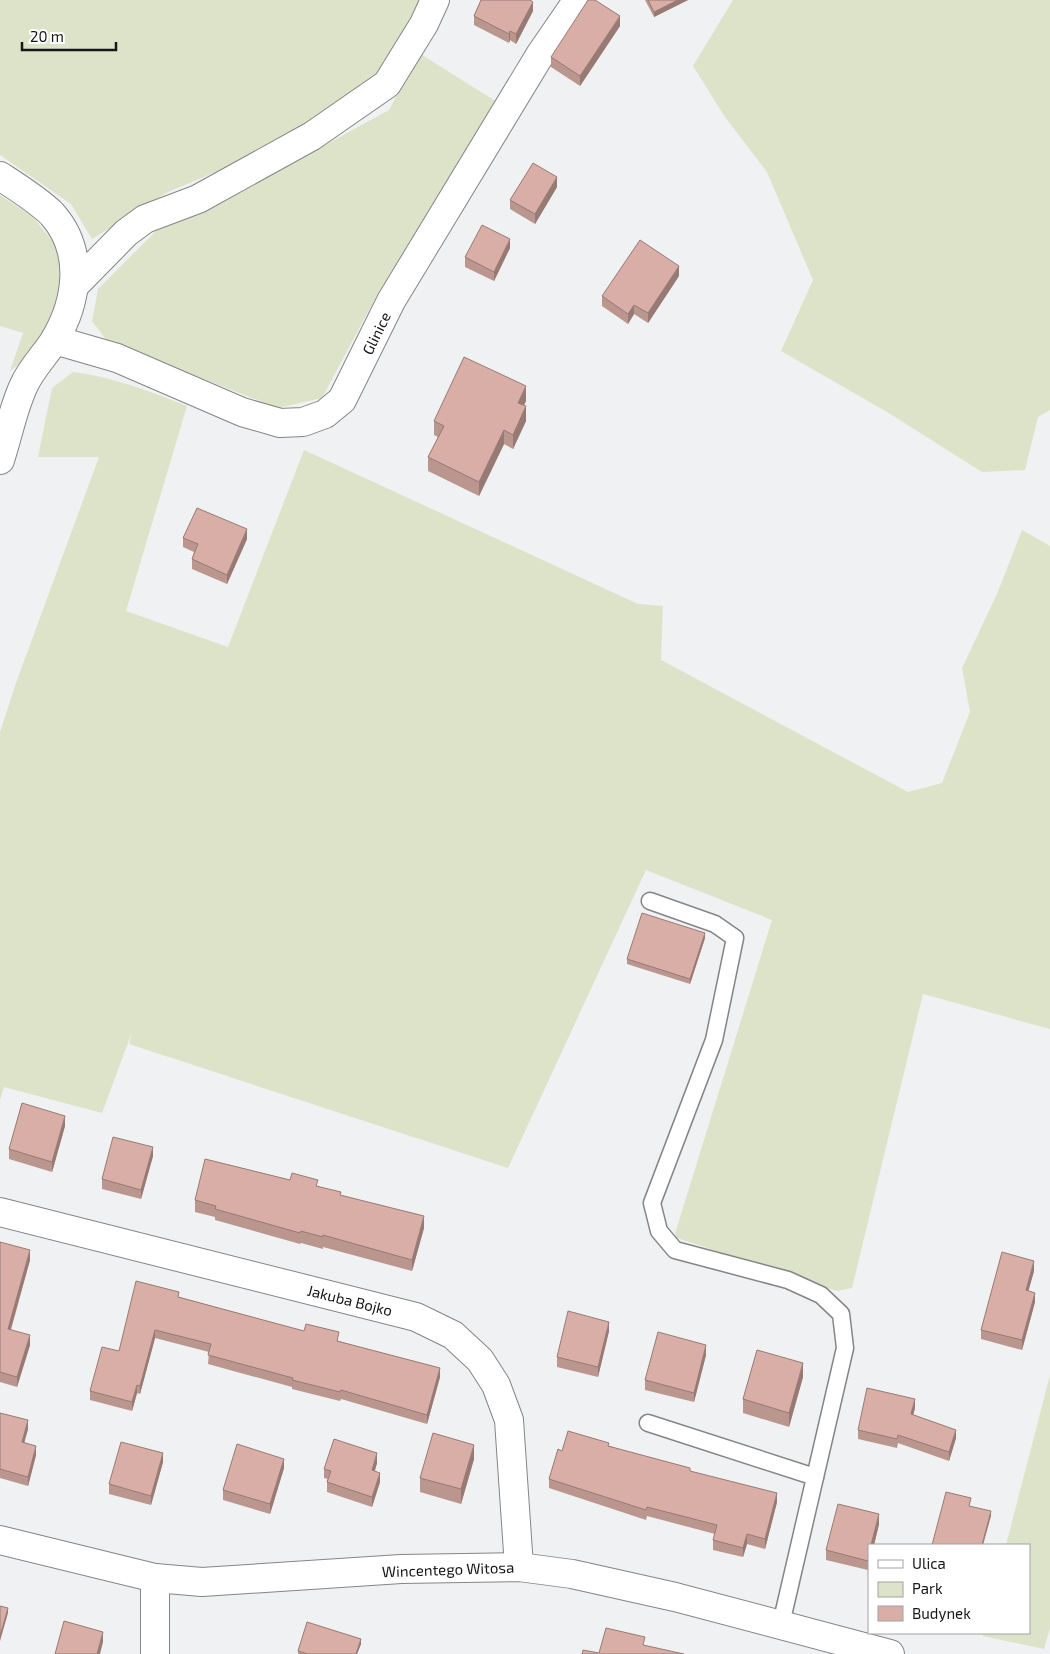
<svg xmlns="http://www.w3.org/2000/svg" width="1050" height="1654" viewBox="0 0 1050 1654" font-family="'Exo 2',sans-serif">
<rect width="100%" height="100%" fill="#f0f1f2"/>
<g fill="#dde3c8">
<polygon points="0,0 421,0 380,72 261,153 168,192 92,239 71,204 0,155"/>
<polygon points="733,0 1050,0 1050,410 1038,417 1025,470 982,472 887,412 781,351 813,280 767,172 725,117 693,66"/>
<polygon points="419,53 497,102 378,293 322,398 278,408 107,341 92,321 98,289 160,227 225,200 389,110"/>
<polygon points="0,195 32,216 72,265 45,344 10,371 23,333 0,326"/>
<path d="M73,372C113,377 149,391 187,406L126,611L228,647L304,450L638,604L663,606L661,660L908,792L942,783L970,712L962,668L997,594L1022,530L1050,546V1029L923,994L852,1288L837,1291L674,1237L772,920L646,870L508,1168L129,1044L132,1032L102,1113L4,1087L0,1100V732L16,683L99,457H38L52,388Z"/>
<polygon points="1050,1375 1050,1628 1044,1649 983,1636 983,1633 1029,1633 1029,1545 1006,1545"/>
</g>
<g fill="none" stroke-linecap="round" stroke-linejoin="round">
<defs>
<g id="lane">
<polyline points="650,901 715,924 735,938 714,1040 652,1203 659,1231 675,1250 788,1280 821,1295 841,1314 845,1348 781,1624"/>
<polyline points="648,1423 815,1477"/>
</g>
<g id="street">
<path d="M0,176C17,187 38,200 52,214C85,251 78,301 54,341C45,355 31,369 24,385C13,408 8,436 0,460"/>
<polyline points="75,285 126,233 145,219 198,199 312,136 387,84 424,24 435,0"/>
<polyline points="55,340 117,358 242,412 280,423 303,422 325,414 342,400 391,301 540,55 575,4"/>
<polyline points="0,1212 416,1317 453,1335 480,1360 496,1385 509,1420 519,1567"/>
<polyline points="0,1540 155,1578 202,1582 401,1569 519,1567 572,1574 675,1597 890,1654"/>
<polyline points="155,1654 155,1578"/>
</g>
</defs>
<use href="#lane" stroke="#848586" stroke-width="19"/>
<use href="#street" stroke="#848586" stroke-width="30"/>
<use href="#lane" stroke="#fff" stroke-width="16"/>
<use href="#street" stroke="#fff" stroke-width="28"/>
</g>
<g fill="#ba968f">
<polygon points="481,0 531,0 533,11 516,44 510,40 509,43 474,25 474,16"/>
<polygon points="645,0 688,0 654,17"/>
<polygon points="620,26 580,86 551,67 551,57"/>
<polygon points="557,187 535,224 510,209 510,200"/>
<polygon points="510,248 494,281 465,267 465,257"/>
<polygon points="679,276 648,323 634,314 628,324 602,306 602,296"/>
<polygon points="526,401 524,405 526,421 513,449 504,444 479,496 428,471 428,457 438,437 434,435 434,421"/>
<polygon points="183,538 247,539 227,584 192,569 192,559 194,552 183,547"/>
<polygon points="705,938 690,984 627,964 627,959"/>
<polygon points="65,1126 52,1172 9,1159 9,1149"/>
<polygon points="153,1156 141,1199 102,1189 102,1179"/>
<polygon points="290,1180 318,1186 424,1228 412,1271 323,1247 323,1249 301,1243 300,1244 215,1220 215,1217 195,1212 195,1200"/>
<polygon points="0,1242 30,1260 11,1330 30,1345 17,1387 0,1382"/>
<polygon points="1034,1271 1028,1291 1035,1302 1022,1350 981,1339 981,1330"/>
<polygon points="179,1297 339,1341 440,1377 427,1424 341,1399 340,1401 292,1389 292,1387 208,1364 209,1352 155,1338 140,1394 137,1393 132,1411 90,1400 90,1391 119,1351"/>
<polygon points="609,1331 598,1377 557,1367 557,1357"/>
<polygon points="706,1355 694,1402 645,1390 645,1380"/>
<polygon points="803,1377 789,1427 743,1413 743,1399"/>
<polygon points="915,1408 913,1415 956,1438 949,1461 898,1443 897,1448 858,1439 858,1430"/>
<polygon points="0,1413 28,1429 24,1442 36,1455 28,1486 0,1478"/>
<polygon points="609,1446 690,1471 777,1502 765,1549 747,1544 743,1557 713,1550 713,1540 715,1534 647,1516 646,1520 549,1488 549,1479"/>
<polygon points="474,1459 461,1504 420,1492 420,1478"/>
<polygon points="163,1462 151,1505 109,1494 109,1484"/>
<polygon points="377,1463 375,1471 380,1482 372,1507 327,1492 327,1482 328,1479 324,1478 324,1469"/>
<polygon points="284,1468 270,1514 223,1500 223,1490"/>
<polygon points="879,1524 874,1545 869,1545 869,1565 868,1570 826,1560 826,1550"/>
<polygon points="361,1644 357,1654 298,1654 298,1651"/>
</g>
<g fill="#977a74">
<polygon points="678,0 688,0 654,17 654,12"/>
<polygon points="533,2 533,11 516,44 516,34"/>
<polygon points="620,16 620,26 580,86 580,76"/>
<polygon points="510,31 510,40 509,43 509,34"/>
<polygon points="557,177 557,187 535,224 535,214"/>
<polygon points="510,239 510,248 494,281 494,272"/>
<polygon points="679,266 679,276 648,323 648,313"/>
<polygon points="634,305 634,314 628,324 628,314"/>
<polygon points="526,386 526,401 518,417 518,403"/>
<polygon points="526,406 526,421 513,449 513,435"/>
<polygon points="504,430 504,444 479,496 479,482"/>
<polygon points="247,529 247,539 227,584 227,575"/>
<polygon points="705,933 705,938 690,984 690,979"/>
<polygon points="65,1116 65,1126 52,1172 52,1162"/>
<polygon points="153,1147 153,1156 141,1199 141,1190"/>
<polygon points="424,1216 424,1228 412,1271 412,1260"/>
<polygon points="30,1250 30,1260 8,1338 8,1329"/>
<polygon points="1034,1261 1034,1271 1026,1300 1026,1290"/>
<polygon points="1035,1293 1035,1302 1022,1350 1022,1340"/>
<polygon points="609,1322 609,1331 598,1377 598,1367"/>
<polygon points="155,1330 155,1338 140,1394 140,1386"/>
<polygon points="30,1335 30,1345 17,1387 17,1377"/>
<polygon points="706,1345 706,1355 694,1402 694,1393"/>
<polygon points="803,1363 803,1377 789,1427 789,1413"/>
<polygon points="440,1368 440,1377 427,1424 427,1415"/>
<polygon points="137,1385 137,1393 132,1411 132,1402"/>
<polygon points="915,1399 915,1408 911,1423 911,1414"/>
<polygon points="28,1420 28,1429 22,1451 22,1442"/>
<polygon points="956,1430 956,1438 949,1461 949,1452"/>
<polygon points="474,1445 474,1459 461,1504 461,1489"/>
<polygon points="36,1446 36,1455 28,1486 28,1477"/>
<polygon points="163,1453 163,1462 151,1505 151,1496"/>
<polygon points="377,1453 377,1463 372,1479 372,1470"/>
<polygon points="284,1459 284,1468 270,1514 270,1504"/>
<polygon points="380,1473 380,1482 372,1507 372,1497"/>
<polygon points="777,1493 777,1502 765,1549 765,1539"/>
<polygon points="991,1511 991,1516 983,1545 982,1545"/>
<polygon points="879,1514 879,1524 874,1545 871,1545"/>
<polygon points="747,1534 747,1544 743,1557 743,1548"/>
<polygon points="869,1556 869,1565 868,1570 868,1561"/>
<polygon points="8,1608 8,1613 0,1641 0,1636"/>
<polygon points="103,1632 103,1642 100,1654 97,1654"/>
<polygon points="361,1639 361,1644 357,1654 356,1654"/>
</g>
<g fill="#d8aea6" stroke="#977a74">
<polygon points="481,0 530,0 533,2 516,34 510,31 509,34 474,16"/>
<polygon points="588,0 595,0 620,16 580,76 551,57"/>
<polygon points="648,0 678,0 654,12"/>
<polygon points="533,163 557,177 535,214 510,200"/>
<polygon points="482,225 510,239 494,272 465,257"/>
<polygon points="640,240 679,266 648,313 634,305 628,314 602,296"/>
<polygon points="464,357 526,386 518,403 526,406 513,435 504,430 479,482 428,457 444,426 434,421"/>
<polygon points="197,508 247,529 227,575 192,559 198,544 183,538"/>
<polygon points="642,913 705,933 690,979 627,959"/>
<polygon points="22,1103 65,1116 52,1162 9,1149"/>
<polygon points="113,1137 153,1147 141,1190 102,1179"/>
<polygon points="205,1159 290,1180 292,1173 318,1180 316,1186 341,1192 340,1195 424,1216 412,1260 323,1235 323,1237 301,1231 300,1233 215,1209 216,1206 195,1200"/>
<polygon points="0,1242 30,1250 8,1329 30,1335 17,1377 0,1372"/>
<polygon points="1002,1252 1034,1261 1026,1290 1035,1293 1022,1340 981,1330"/>
<polygon points="136,1281 179,1292 178,1297 304,1331 306,1324 339,1332 337,1341 440,1368 427,1415 341,1390 340,1392 292,1380 293,1378 208,1355 211,1344 155,1330 140,1386 137,1385 132,1402 90,1391 102,1347 119,1351"/>
<polygon points="568,1311 609,1322 598,1367 557,1357"/>
<polygon points="658,1332 706,1345 694,1393 645,1380"/>
<polygon points="757,1350 803,1363 789,1413 743,1399"/>
<polygon points="867,1388 915,1399 911,1414 956,1430 949,1452 898,1435 897,1439 858,1430"/>
<polygon points="0,1413 28,1420 22,1442 36,1446 28,1477 0,1469"/>
<polygon points="568,1431 609,1443 608,1446 690,1468 690,1471 777,1493 765,1539 747,1534 743,1548 713,1540 717,1525 647,1507 646,1510 549,1479 558,1449 562,1451"/>
<polygon points="433,1433 474,1445 461,1489 420,1478"/>
<polygon points="334,1439 377,1453 372,1470 380,1473 372,1497 327,1482 331,1471 324,1469"/>
<polygon points="121,1442 163,1453 151,1496 109,1484"/>
<polygon points="237,1444 284,1459 270,1504 223,1490"/>
<polygon points="946,1492 971,1498 969,1506 991,1511 982,1545 932,1545"/>
<polygon points="838,1504 879,1514 871,1545 869,1545 869,1556 868,1561 826,1550"/>
<polygon points="0,1606 8,1608 0,1636"/>
<polygon points="64,1621 103,1632 97,1654 55,1654"/>
<polygon points="307,1622 361,1639 356,1654 308,1654 298,1651"/>
<polygon points="606,1628 645,1637 643,1645 684,1654 582,1654 583,1650 599,1653"/>
</g>
<g text-anchor="middle" dominant-baseline="central" stroke-width="4.5" stroke-linejoin="round" paint-order="stroke">
<g font-size="15" fill="#171718" stroke="#fff">
<text transform="translate(376 333) rotate(-64)">Glinice</text>
<text transform="translate(350 1300) rotate(14)">Jakuba Bojko</text>
<text transform="translate(448 1569) rotate(-2)">Wincentego Witosa</text>
</g>
</g>
<rect x="868" y="1544" width="162" height="90" fill="#ffffff" stroke="#a2a2a3"/>
<rect x="878" y="1560" width="25" height="8" fill="#ffffff" stroke="#a2a2a3"/>
<text x="912" y="1569" font-size="15" fill="#171718">Ulica</text>
<rect x="878" y="1582" width="25" height="15" fill="#dde3c8" stroke="#a2a2a3"/>
<text x="912" y="1594" font-size="15" fill="#171718">Park</text>
<rect x="878" y="1606" width="25" height="15" fill="#d8aea6" stroke="#a2a2a3"/>
<text x="912" y="1619" font-size="15" fill="#171718">Budynek</text>
<path d="M22 42v8h94v-8" fill="none" stroke="#171718" stroke-width="2.5"/>
<text x="30" y="42" font-size="15" fill="#171718" stroke="#ffffff" stroke-width="4" paint-order="stroke">20 m</text>
</svg>
